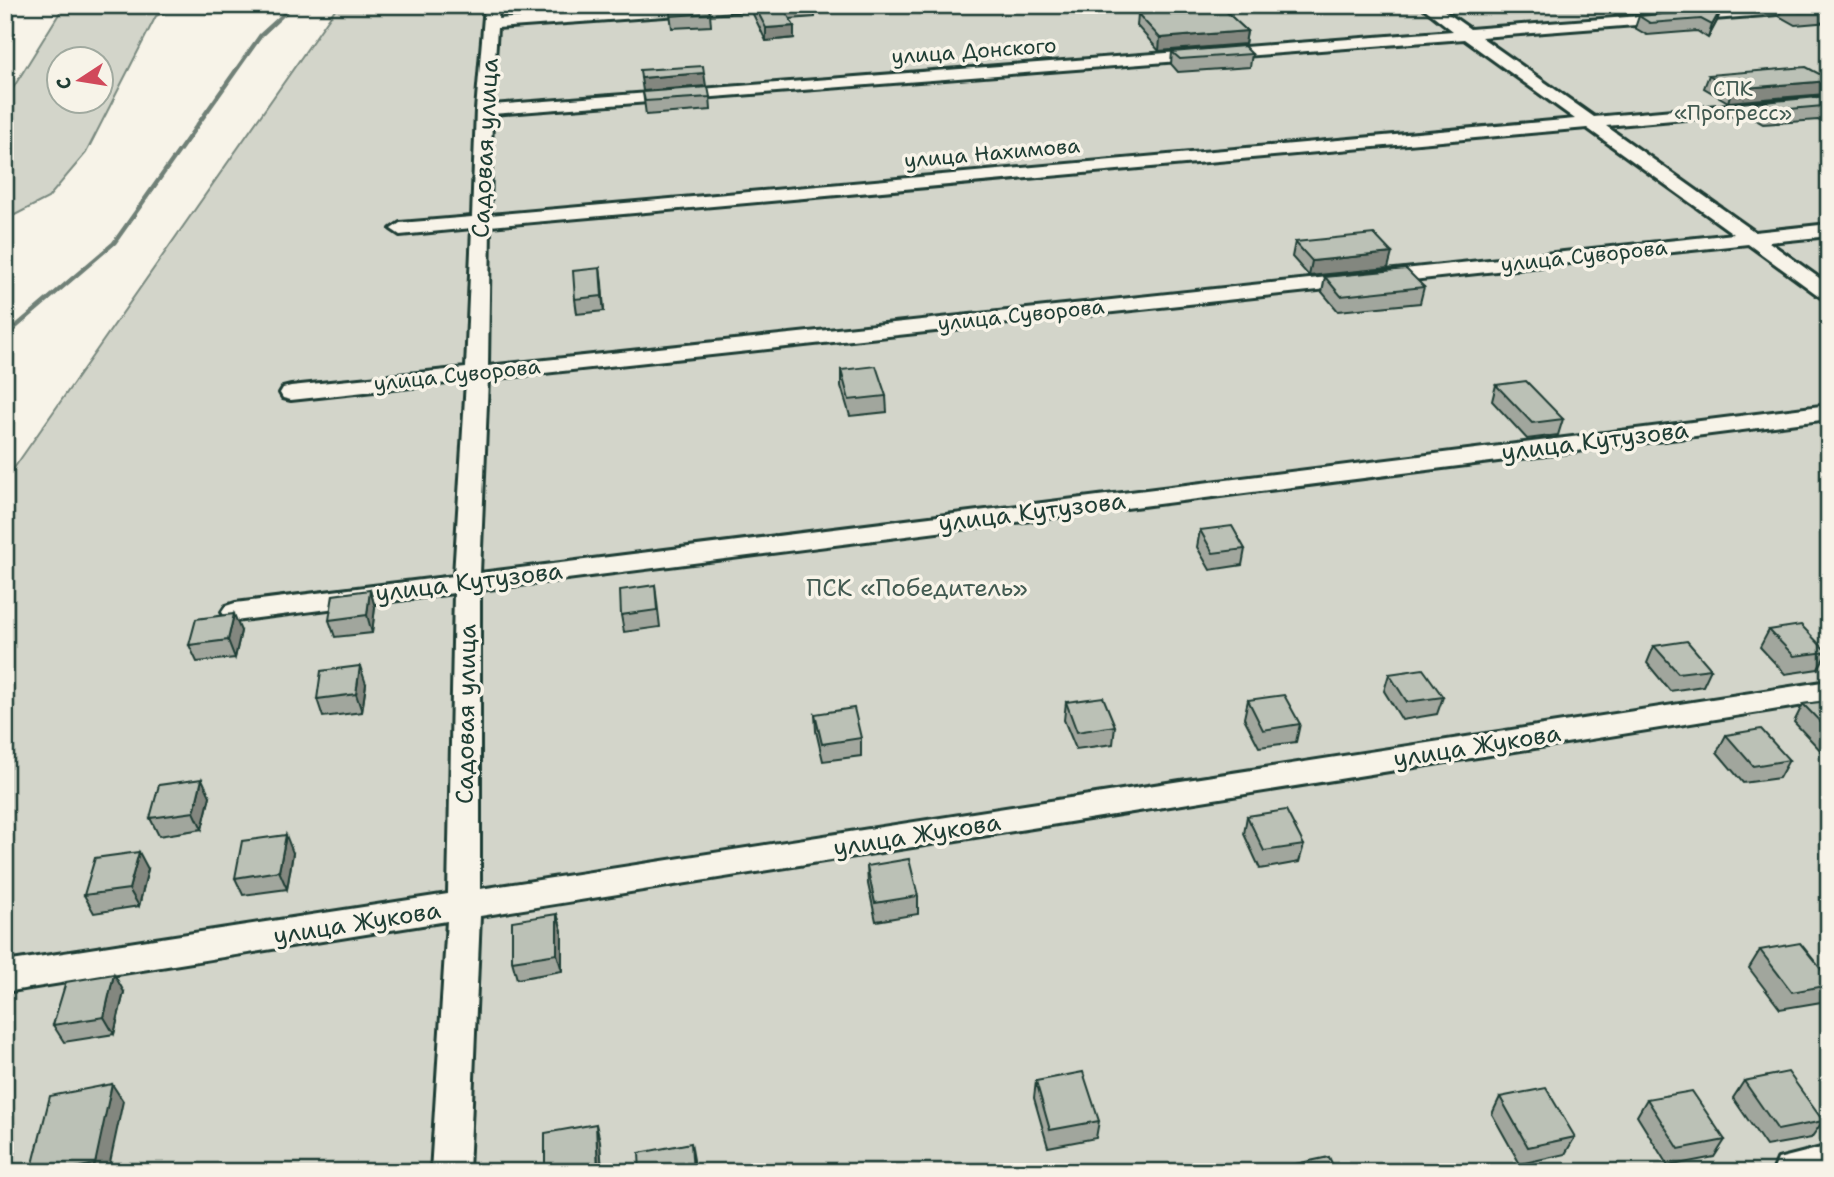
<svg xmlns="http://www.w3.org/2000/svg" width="1834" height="1177" viewBox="0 0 1834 1177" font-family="'Shantell Sans',sans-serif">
<rect width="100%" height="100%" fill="#f7f3e8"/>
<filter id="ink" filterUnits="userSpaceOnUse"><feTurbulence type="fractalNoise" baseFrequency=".0143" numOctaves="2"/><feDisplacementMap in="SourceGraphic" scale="14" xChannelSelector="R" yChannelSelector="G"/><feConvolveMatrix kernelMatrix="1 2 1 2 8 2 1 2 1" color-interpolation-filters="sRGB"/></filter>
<g filter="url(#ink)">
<g fill="#d3d5ca" stroke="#79897f" stroke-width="2" fill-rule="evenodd">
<path d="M70,5H179L156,16L86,153L48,198L5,220V101L62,9ZM60,60H102V102H60Z"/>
<polygon points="338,5 1829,5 1829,1172 5,1172 5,481"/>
</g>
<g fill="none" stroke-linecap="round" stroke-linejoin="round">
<polygon fill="#6f8077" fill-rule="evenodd" points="291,5 296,5 263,36 116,244 5,339 5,333 112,242 259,34"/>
<defs>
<g id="street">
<path d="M485,5H499L498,19L700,5H770L763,9L497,28L492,105L1453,31L1420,5H1436L1470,29L1785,5H1829V10L1481,37L1594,117L1829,96V106L1606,126L1755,232L1829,224V236L1769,242L1829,285V300L1822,298L1748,244L488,379L480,573L1829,405V419L480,590V889L1829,681V701L480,916L469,1172H431L447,921L5,992V962L448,894L454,593L235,621L226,618L222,612L226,606L235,603L454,576L466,381L291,400L283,398L280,393L283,388L291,386L466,368L472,228L400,235L391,229L400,223L472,217L476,110ZM1464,39L1575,119L490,215L492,114ZM1587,128L1734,234L488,366L490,226Z"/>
<polygon points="1829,1146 1829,1172 1773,1172 1778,1159"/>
</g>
</defs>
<use href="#street" stroke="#1f3d34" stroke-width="6"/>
<use href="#street" fill="#f7f3e8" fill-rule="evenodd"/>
</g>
<g fill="#a1a69d" stroke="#1f3d34" stroke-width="2">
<polygon points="751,5 815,5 815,17 790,19 794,38 766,41 752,12"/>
<polygon points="1165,5 1219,5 1247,31 1245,44 1159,51 1137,26 1138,14 1171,12"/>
<polygon points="1606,5 1726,5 1725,7 1615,15 1605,9"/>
<polygon points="1784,5 1829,5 1829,22 1795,25 1779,16"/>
<polygon points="669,6 710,13 711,26 672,28"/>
<polygon points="1721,9 1717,21 1708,38 1697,31 1647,35 1635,28 1639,16"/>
<polygon points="1172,52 1252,54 1250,67 1178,72 1171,64"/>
<polygon points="1709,75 1829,79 1829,87 1826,94 1728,102 1704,88"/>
<polygon points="643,92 710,97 711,110 646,115"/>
<polygon points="1829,96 1829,122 1822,122 1818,120 1763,124 1749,116 1754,103"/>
<polygon points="1295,242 1388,268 1309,276 1292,257"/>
<polygon points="600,268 604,311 577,314 575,299"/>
<polygon points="1325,277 1424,287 1420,303 1338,311 1322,292"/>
<polygon points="841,370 886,396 887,412 850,416 841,386"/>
<polygon points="1496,385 1563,419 1558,435 1527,439 1492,401"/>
<polygon points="1200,530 1245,549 1242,565 1210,570 1197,547"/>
<polygon points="655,585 660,627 624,632 621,615"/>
<polygon points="370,590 375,607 372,633 335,637 329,620"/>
<polygon points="1769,630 1827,652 1818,669 1785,674 1760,647"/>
<polygon points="241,631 235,658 197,662 189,645"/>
<polygon points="1654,646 1711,669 1703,686 1670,691 1647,663"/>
<polygon points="1389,674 1443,697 1437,714 1402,720 1384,691"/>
<polygon points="366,684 362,712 323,717 317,699"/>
<polygon points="1248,700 1300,724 1296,742 1259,747 1244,718"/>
<polygon points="1829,701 1829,751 1822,752 1794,722 1803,704"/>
<polygon points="1066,702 1115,726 1113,744 1076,749 1064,720"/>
<polygon points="815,714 861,738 861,756 823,761 816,731"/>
<polygon points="1726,735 1789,760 1779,778 1743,783 1717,752"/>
<polygon points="210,796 202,829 159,836 150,818"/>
<polygon points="1247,816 1304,845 1299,862 1260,869 1244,834"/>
<polygon points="293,853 287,889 243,895 235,878"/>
<polygon points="867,866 918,896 918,914 876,921 868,884"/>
<polygon points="148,869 139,906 94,913 84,895"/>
<polygon points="557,914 562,931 562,971 517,979 512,961"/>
<polygon points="1760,950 1829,979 1829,991 1821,1002 1780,1009 1749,968"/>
<polygon points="124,992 114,1034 64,1042 53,1025"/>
<polygon points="1036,1081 1099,1121 1096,1138 1048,1147 1034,1098"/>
<polygon points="1744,1081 1823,1121 1811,1138 1766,1146 1733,1098"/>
<polygon points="1500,1097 1575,1137 1565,1154 1520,1164 1492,1114"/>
<polygon points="1647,1099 1725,1140 1714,1157 1668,1166 1637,1116"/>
</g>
<g fill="#83877f" stroke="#1f3d34" stroke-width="2">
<polygon points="1618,5 1726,5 1725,7 1615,15"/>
<polygon points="1721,9 1717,21 1708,38 1712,25"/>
<polygon points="794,26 794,38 766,41 766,28"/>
<polygon points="1247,31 1245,44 1159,51 1160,38"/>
<polygon points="704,73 706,86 643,91 641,78"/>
<polygon points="1829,81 1829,87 1826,94 1728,102 1732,89"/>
<polygon points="1392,253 1388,268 1309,276 1312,261"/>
<polygon points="600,268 602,283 604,311 602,296"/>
<polygon points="370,590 375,607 372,633 367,615"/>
<polygon points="234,614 241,631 235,658 228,640"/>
<polygon points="360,666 366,684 362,712 356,694"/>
<polygon points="202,779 210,796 202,829 194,812"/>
<polygon points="286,835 293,853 287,889 279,871"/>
<polygon points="139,852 148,869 139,906 129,889"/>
<polygon points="557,914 562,931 562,971 557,954"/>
<polygon points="114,974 124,992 114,1034 104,1017"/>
<polygon points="112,1084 123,1101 108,1172 55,1172"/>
<polygon points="596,1124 600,1141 602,1172 598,1172"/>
<polygon points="691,1143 694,1160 695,1172 693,1172"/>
</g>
<g fill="#bbc1b6" stroke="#1f3d34" stroke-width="2">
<polygon points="682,5 708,5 710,13 671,16 669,6"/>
<polygon points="754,5 808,5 783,7 794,26 766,28"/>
<polygon points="1177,5 1219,5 1247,31 1160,38 1138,14 1183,11"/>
<polygon points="1785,5 1829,5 1829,10 1799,12"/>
<polygon points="1721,9 1712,25 1701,19 1650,23 1639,16"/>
<polygon points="1244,46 1252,54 1180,59 1172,52"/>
<polygon points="703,66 704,73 641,78 640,70"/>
<polygon points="1806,67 1829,79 1829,81 1732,89 1709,75"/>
<polygon points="708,87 710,97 645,101 643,92"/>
<polygon points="1829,96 1829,109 1823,106 1768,111 1754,103"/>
<polygon points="1374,234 1392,253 1312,261 1295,242"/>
<polygon points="600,268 602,296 575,299 573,271"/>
<polygon points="1406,269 1424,287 1341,296 1325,277"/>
<polygon points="876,366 886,396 849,400 841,370"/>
<polygon points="1526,381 1563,419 1532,423 1496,385"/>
<polygon points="1232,526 1245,549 1213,553 1200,530"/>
<polygon points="655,585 657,610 621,615 620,590"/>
<polygon points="370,590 367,615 329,620 333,595"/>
<polygon points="234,614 228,640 189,645 196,619"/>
<polygon points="1801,625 1827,652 1794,656 1769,630"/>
<polygon points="1687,641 1711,669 1678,673 1654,646"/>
<polygon points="360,666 356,694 317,699 321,671"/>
<polygon points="1423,669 1443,697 1407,702 1389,674"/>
<polygon points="1284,695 1300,724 1263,730 1248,700"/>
<polygon points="1103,697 1115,726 1077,732 1066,702"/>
<polygon points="1829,701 1829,731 1803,704"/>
<polygon points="854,708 861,738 822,744 815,714"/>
<polygon points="1761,729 1789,760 1753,766 1726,735"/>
<polygon points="202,779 194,812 150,818 159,785"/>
<polygon points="1286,810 1304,845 1264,851 1247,816"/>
<polygon points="286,835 279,871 235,878 242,841"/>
<polygon points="139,852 129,889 84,895 95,858"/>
<polygon points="909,859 918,896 875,903 867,866"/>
<polygon points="557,914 557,954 512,961 512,921"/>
<polygon points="1800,943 1829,979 1829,985 1792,992 1760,950"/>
<polygon points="114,974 104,1017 53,1025 66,982"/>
<polygon points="1083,1072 1099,1121 1050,1130 1036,1081"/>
<polygon points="1788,1072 1823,1121 1778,1130 1744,1081"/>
<polygon points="112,1084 95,1164 55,1172 31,1172 50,1096"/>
<polygon points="1546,1088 1575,1137 1528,1147 1500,1097"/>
<polygon points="1692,1091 1725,1140 1679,1149 1647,1099"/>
<polygon points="596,1124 598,1172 545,1172 545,1133"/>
<polygon points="691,1143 693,1172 640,1172 639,1153"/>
<polygon points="1329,1157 1336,1172 1283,1172 1281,1167"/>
<polygon points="1038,1165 1040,1172 1001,1172"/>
</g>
</g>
<g text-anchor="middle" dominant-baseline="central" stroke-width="7" stroke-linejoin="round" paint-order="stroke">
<g font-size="21" fill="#1f3d34" stroke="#f7f3e8">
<text transform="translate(974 51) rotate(-4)">улица Донского</text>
<text transform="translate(992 153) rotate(-5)">улица Нахимова</text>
<text transform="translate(1584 256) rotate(-6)">улица Суворова</text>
<text transform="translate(1021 315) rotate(-6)">улица Суворова</text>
<text transform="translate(457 375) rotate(-6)">улица Суворова</text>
</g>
<g font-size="21" fill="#435b52" stroke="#f7f3e8">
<text x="1733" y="89">СПК<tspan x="1733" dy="24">«Прогресс»</tspan></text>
</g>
<g font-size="24" fill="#1f3d34" stroke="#f7f3e8">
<text transform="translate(485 148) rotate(-87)">Садовая улица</text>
<text transform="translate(1595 441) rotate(-7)">улица Кутузова</text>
<text transform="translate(1032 512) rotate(-7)">улица Кутузова</text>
<text transform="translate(469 582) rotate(-7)">улица Кутузова</text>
<text transform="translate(466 714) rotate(-89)">Садовая улица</text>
<text transform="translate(1477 746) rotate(-9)">улица Жукова</text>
<text transform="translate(917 835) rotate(-9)">улица Жукова</text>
<text transform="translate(357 923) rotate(-9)">улица Жукова</text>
</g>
<g font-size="24" fill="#435b52" stroke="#f7f3e8">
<text x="917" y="588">ПСК «Победитель»</text>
</g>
</g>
<rect width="1834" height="1177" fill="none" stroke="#f7f3e8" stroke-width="28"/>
<rect x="14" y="14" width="1806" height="1149" fill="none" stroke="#1f3d34" stroke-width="2.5" filter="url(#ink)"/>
<g transform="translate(80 80) rotate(258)"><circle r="33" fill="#f7f3e8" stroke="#a1aaa0" stroke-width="2"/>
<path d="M0-5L12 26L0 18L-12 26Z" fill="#d1495b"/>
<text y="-10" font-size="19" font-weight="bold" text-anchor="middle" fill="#1f3d34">С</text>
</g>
</svg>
